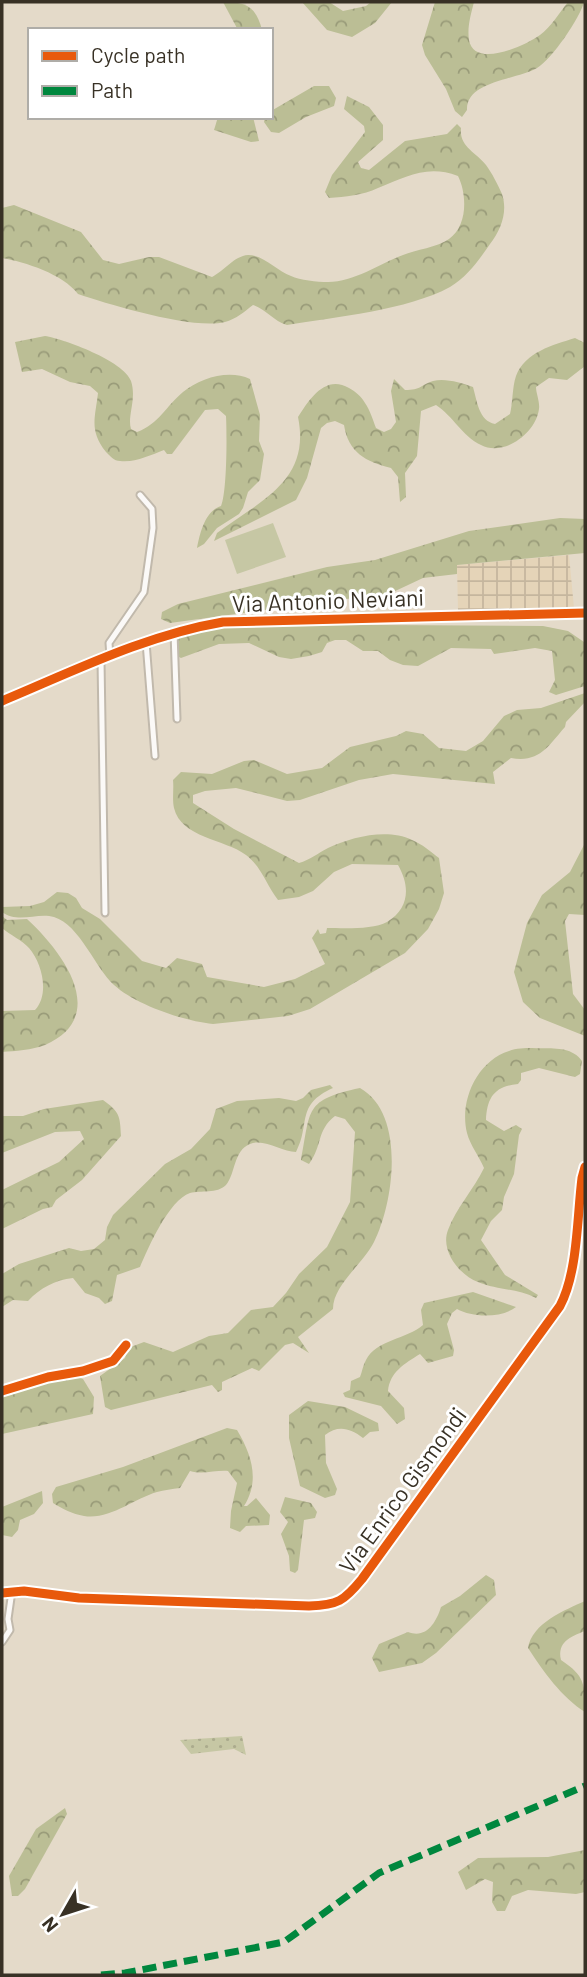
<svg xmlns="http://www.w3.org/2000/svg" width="587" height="1977" viewBox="0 0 587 1977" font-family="Barlow,sans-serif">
<defs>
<pattern id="industrial-grid" width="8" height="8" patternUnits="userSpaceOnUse" patternTransform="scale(1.75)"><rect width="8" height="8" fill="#e5d4b8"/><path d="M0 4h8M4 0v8" fill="none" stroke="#c5b69e"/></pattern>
<pattern id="grass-dots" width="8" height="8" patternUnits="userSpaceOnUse" patternTransform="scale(1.75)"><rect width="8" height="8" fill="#c6c7a4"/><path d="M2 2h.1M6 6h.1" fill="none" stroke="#abab8d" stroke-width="1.8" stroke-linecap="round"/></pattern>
<pattern id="forest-crowns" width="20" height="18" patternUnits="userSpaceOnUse" patternTransform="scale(1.75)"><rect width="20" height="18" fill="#bbbe95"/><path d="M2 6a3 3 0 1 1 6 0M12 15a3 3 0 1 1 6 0" fill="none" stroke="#999b79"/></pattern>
</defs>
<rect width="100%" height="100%" fill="#e4dac9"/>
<polygon fill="url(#industrial-grid)" points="569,555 574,608 458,611 457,565"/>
<polygon fill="url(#grass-dots)" points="242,1736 246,1755 234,1749 191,1754 180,1740"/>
<g fill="url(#forest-crowns)">
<path d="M223,2C246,2 256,6 262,30H238Z"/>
<polygon points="302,2 329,2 343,11 366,6 371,2 392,2 375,23 352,37 327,30"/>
<path d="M435,2H474C471,14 467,27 469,40C474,69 525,46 540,35C551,27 559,13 568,2H584C580,18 552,59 537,68C516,80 466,81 467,110L462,117L455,111L446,89L425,55L422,45Z"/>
<polygon points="314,86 329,86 336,98 334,106 306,117 279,133 271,132 264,122 265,117 271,117 271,111"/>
<path d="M347,96L369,107L383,125V140L358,162L361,168L369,170L405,141L447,134L457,124L461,128C459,147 476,152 486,165C492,173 498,185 502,194C508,212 501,230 490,244C479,260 467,277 450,287C408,310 335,317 287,325C273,321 267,310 253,305C244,312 236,319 225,322C193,330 111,305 78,294C63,274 25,262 2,258V208L14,205L81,232L103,260L119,264L149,257H159L212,277C224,271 234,256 248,255C264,255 277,271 291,276C300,280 317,282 328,282C354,282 379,264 403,255C415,250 438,247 449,239C468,226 467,194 458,176C427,164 406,177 378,188C363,195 345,197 329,198L325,192L332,175L365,132L364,126L344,109Z"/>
<polygon points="218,117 253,117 259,141 251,142 214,130"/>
<path d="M45,336C64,339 124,361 131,381C137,399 127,416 131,429L137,432C159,424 166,406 183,392C200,378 229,369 250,379L260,415L259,441L264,454L260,480L248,492L243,508L239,514L217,528L204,544L197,548C200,533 205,511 221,506C227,492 227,435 226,416L218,409L205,410L172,454H167L164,450C151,455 134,463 120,461C114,461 110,456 106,452C89,430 95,419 98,393L90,386L70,382L42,369L22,372L15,342Z"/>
<path d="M575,338L585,343V366L567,380L549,378L536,387C536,393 540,402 539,409C536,433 504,457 481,445C462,436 453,416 436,405L421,411L417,456L405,473L406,497L400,502L398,477L391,468C366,462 348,452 344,425L335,421L327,423L321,428L307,478L296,500L214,541L217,533C261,500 311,481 298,417C309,400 325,374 349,388C356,392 361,396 365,403C370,410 373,420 376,428L384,432L391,429L396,422L391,391L394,379L405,390C421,390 421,385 433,381C446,378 461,383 473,387C477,401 479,421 495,424L510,414C513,402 512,388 516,376C525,352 553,345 575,338Z"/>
<polygon points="560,518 585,519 585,553 457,565 457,574 423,578 391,593 170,623 161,619 162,612 178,604 327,567 375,560 469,531"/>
<polygon points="226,624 543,626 568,631 584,642 585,686 556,695 549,692 555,680 552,651 535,648 494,654 491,649 451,648 418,666 403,665 390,660 378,651 363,651 346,640 335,640 327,643 322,652 309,656 291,659 279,657 249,643 219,644 181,658 177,656 175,637 179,633"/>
<path d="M585,693V702L566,722L565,727C548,746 540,763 511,758L493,772L495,784L393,774L359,780L300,800L287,801L236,788L205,791L193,795V803L234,829L299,863C310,860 318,853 328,848C352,837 387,828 412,840C422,844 431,852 439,858L444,893L439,909L428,929L405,953L310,1009L288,1016L213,1024C184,1021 136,1005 114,985C95,968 80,925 54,917C37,912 19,924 2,912V907L30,906L44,902L57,892L68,893L76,898L82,908L100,919L142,961L166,968L177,958L202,964L207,977L264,987L295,979L325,964L312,938L318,929L320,934L326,933L327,928C342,928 373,930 387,922C410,908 410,886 398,865L352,864L334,872L313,891L299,897L278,900C267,886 261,866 246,855C225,839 181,838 174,808C172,799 174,789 173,780L181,772L212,774L244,761L254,760L287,774L322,768L350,747L396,736L406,731L423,734L439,748L466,751L483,741L504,716L517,710L541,708Z"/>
<polygon points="585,843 585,915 569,914 565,921 573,994 585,1010 585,1036 540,1018 523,1002 514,972 527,923 542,895 570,872"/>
<path d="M2,916L7,920L27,919C62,951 111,1016 45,1045C32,1050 15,1051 2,1052V1011L35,1010C50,994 42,963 29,948C22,940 10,935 2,928Z"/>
<path d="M532,1048C549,1049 571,1045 582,1061L580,1074L575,1077L539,1068L521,1073V1080L518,1084C494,1086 487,1098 486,1120L504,1131L516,1125L522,1129L519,1135L514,1174L504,1197L502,1210L491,1221L481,1240L505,1275L538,1295L536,1298C516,1288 496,1290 478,1282C459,1275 440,1250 448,1230C456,1208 474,1189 484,1168C479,1156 470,1145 467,1133C459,1101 477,1061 509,1051C516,1048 525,1048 532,1048Z"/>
<path d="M330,1085L333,1088C295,1105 311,1124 296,1152C282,1152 264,1138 250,1144C233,1151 236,1173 226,1185C217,1194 201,1190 190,1193C169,1200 148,1248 140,1267L117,1275L112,1301L105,1304L99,1298L85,1293L73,1278C55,1280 40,1288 28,1301L13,1300L2,1307V1274L19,1264L69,1248L81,1251L94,1249L105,1240L107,1227L113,1215L165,1164L191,1149L210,1129L216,1109L237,1101L279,1098L296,1101L303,1098L311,1090Z"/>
<path d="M360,1088C406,1114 394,1202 374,1242C363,1264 333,1285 333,1309L298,1337L309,1353L293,1343L285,1345L259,1371L252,1368L222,1382V1390L218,1392L212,1385L111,1410L105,1407L100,1376L125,1358L128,1348L144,1342L173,1352L209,1336L228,1333L251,1310L273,1307L286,1293L299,1274L327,1247L350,1202L355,1132L345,1119L335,1116C316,1131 323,1145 309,1164L301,1160C311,1109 304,1100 360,1088Z"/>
<path d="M103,1100C120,1112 120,1116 121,1136L82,1180L56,1200L52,1207L43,1209L2,1229V1190L59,1162L84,1139L80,1131L55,1132L2,1153V1116H23L44,1109Z"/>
<path d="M473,1292L516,1307C502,1318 473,1318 457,1309L452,1313L447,1324L454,1350L453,1356L428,1363L420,1354C404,1364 390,1372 388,1391L404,1408L405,1419L397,1424L381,1406L345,1397L343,1393L350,1390L351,1381L360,1377C362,1372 363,1365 366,1360C376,1340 407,1339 423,1325L421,1310L424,1303Z"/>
<polygon points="71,1375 83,1379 94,1397 93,1414 2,1434 2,1395"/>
<path d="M308,1401L345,1407L378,1423L379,1431L370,1432L363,1438C350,1428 338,1425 325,1435L326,1463L337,1489L335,1495L325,1498L300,1486L289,1438V1415Z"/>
<path d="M227,1428L237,1430C252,1455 260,1481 244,1506H247L256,1498L270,1515L269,1525L246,1526L240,1532L230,1528L231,1511L237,1483L228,1471C215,1470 203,1475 190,1471L180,1488C172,1489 164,1490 157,1492C133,1499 110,1520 84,1516C72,1514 63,1509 53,1503L52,1494L56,1487L123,1467Z"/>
<polygon points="42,1491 43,1503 34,1514 20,1520 18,1530 12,1537 2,1535 2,1507"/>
<polygon points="285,1497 311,1503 317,1512 315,1518 304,1520 298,1570 295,1573 290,1571 289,1556 281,1534 288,1522 280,1512"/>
<path d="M486,1575L494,1580L496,1595L436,1653L422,1663L379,1672L372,1658L379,1644L408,1632C426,1639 436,1623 441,1607L460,1596Z"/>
<path d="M585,1601V1631C570,1637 557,1642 561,1660C585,1676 585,1684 585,1712C562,1698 543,1671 528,1648C532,1623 565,1610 585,1601Z"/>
<polygon points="65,1808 67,1814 25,1889 18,1896 12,1896 9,1876 36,1829"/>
<polygon points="585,1850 585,1892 576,1894 528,1890 512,1896 505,1911 497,1911 492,1902 493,1882 485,1879 466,1890 458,1872 478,1858 548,1857"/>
</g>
<polygon fill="#c6c7a4" points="273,523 286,557 237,574 225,540"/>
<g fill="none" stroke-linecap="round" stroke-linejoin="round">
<defs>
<g id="street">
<polyline points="174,632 177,719"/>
<polyline points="146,642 155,756"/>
<polyline points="110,657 109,643 144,592 153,528 152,509 140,495"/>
<polyline points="101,660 105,913"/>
<path d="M2,701C74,671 146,635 223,622L585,613"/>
<polyline points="2,1391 48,1377 83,1371 113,1361 126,1345"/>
<path d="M2,1593L24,1591L79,1598L309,1606C338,1605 344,1601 362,1579L560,1306C578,1272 577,1217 582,1178L585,1167"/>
<polyline points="2,1642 10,1630 8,1619 12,1591"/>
</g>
</defs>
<use href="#street" stroke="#c1b9ac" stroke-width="9"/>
<use href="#street" stroke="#fbf9f7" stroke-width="5"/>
<polyline stroke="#00873e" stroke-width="7" stroke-dasharray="14 7" stroke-linecap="butt" points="101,1975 125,1973 284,1942 379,1873 585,1786"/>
<defs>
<g id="cycleway">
<path d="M2,701C74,671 146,635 223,622L585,613"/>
<polyline points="2,1391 48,1377 83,1371 113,1361 126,1345"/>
<path d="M2,1593L24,1591L79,1598L309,1606C338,1605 344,1601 362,1579L560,1306C578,1272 577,1217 582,1178L585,1167"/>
</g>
</defs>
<use href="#cycleway" stroke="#fff" stroke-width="13"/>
<use href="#cycleway" stroke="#e8590c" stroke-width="9"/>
</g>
<g text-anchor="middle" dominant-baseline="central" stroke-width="6" stroke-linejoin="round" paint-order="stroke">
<g font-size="23" fill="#383125" stroke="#fff">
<text transform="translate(328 600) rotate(-2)">Via Antonio Neviani</text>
<text transform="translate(402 1490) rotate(-54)">Via Enrico Gismondi</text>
</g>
</g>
<rect width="587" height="1977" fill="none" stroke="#383125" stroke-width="7"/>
<rect x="28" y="28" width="245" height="91" fill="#ffffff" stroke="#afada8" stroke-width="2"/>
<rect x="42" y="51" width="35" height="10" fill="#e8590c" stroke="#afada8" stroke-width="2"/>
<text x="91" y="63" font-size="21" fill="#383125">Cycle path</text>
<rect x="42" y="86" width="35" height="10" fill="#00873e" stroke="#afada8" stroke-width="2"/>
<text x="91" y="98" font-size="21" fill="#383125">Path</text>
<g transform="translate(63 1914) rotate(231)" stroke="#ffffff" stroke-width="5" paint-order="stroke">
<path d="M0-5L12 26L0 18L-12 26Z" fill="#383125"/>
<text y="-10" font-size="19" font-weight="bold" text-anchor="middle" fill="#383125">N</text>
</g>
</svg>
